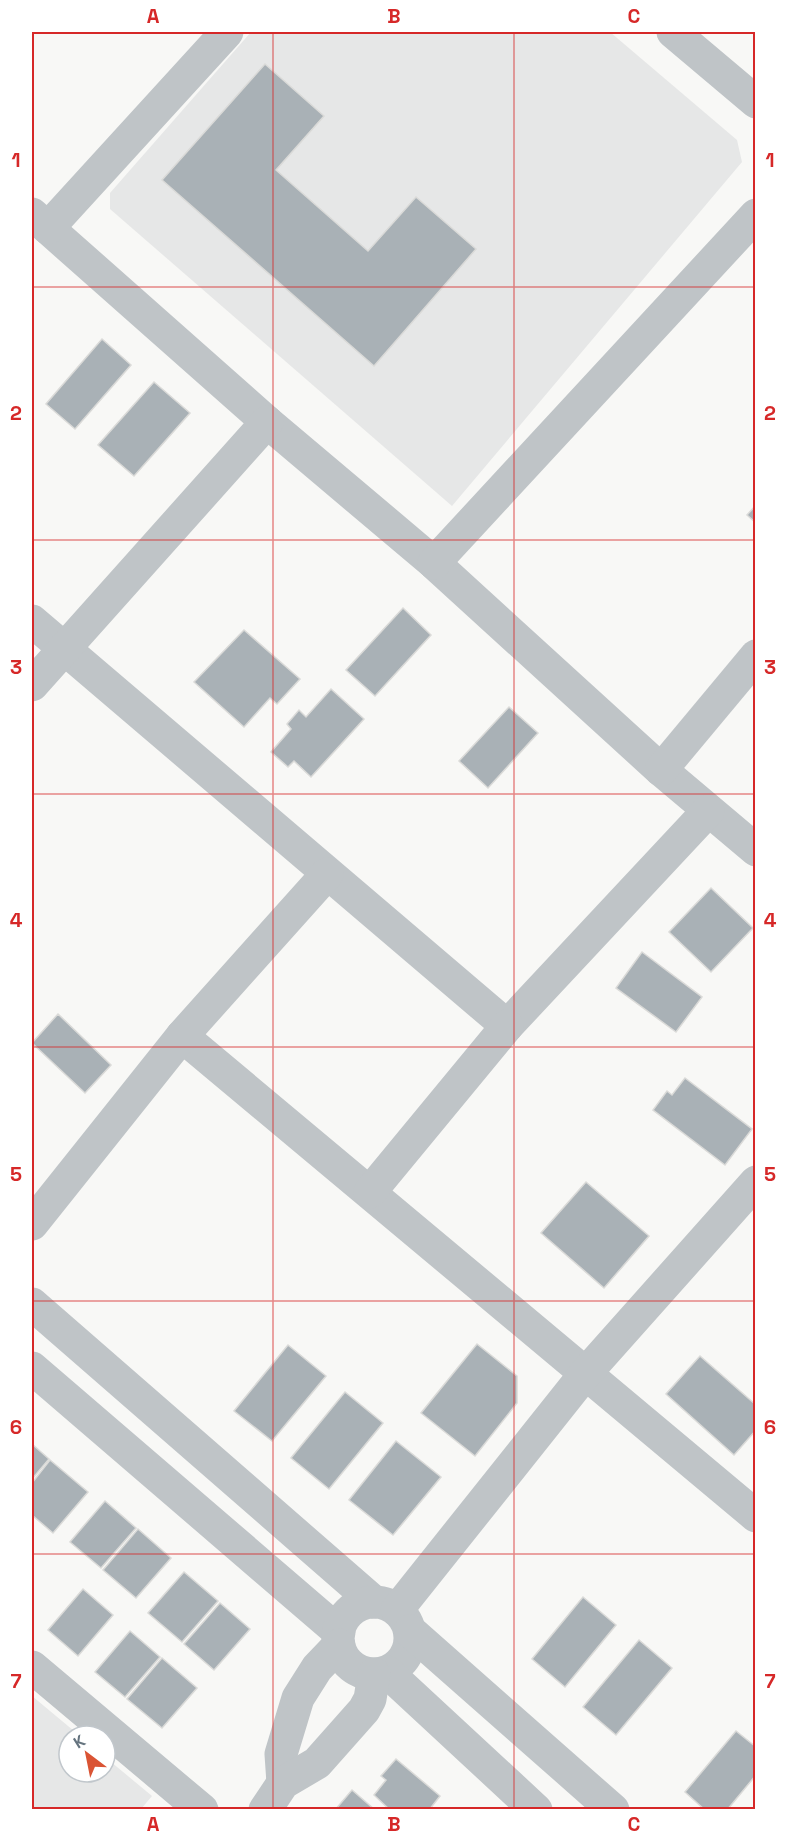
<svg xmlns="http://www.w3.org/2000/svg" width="787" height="1841" viewBox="0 0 787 1841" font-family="'Space Grotesk',sans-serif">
<rect width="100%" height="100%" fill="#f8f8f6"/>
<g fill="#e6e7e7">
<polygon points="251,32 610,32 737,140 742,162 452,506 110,209 110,193"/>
<polygon points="32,1696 80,1736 69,1736 69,1772 105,1772 105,1757 152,1796 141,1809 32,1809"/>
</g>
<g fill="#a9b1b6" stroke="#dadad8" stroke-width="1.5">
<polygon points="265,64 324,116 276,170 368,251 416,197 476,249 374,366 162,180"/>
<polygon points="102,339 131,365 75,429 46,404"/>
<polygon points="154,382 190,413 134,476 98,445"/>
<polygon points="756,505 756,523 747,515"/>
<polygon points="403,608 431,635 375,696 346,670"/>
<polygon points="244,630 300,679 277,704 270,698 244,727 194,682"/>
<polygon points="331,689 364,719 311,777 294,761 288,767 271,752 291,729 287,724 299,710 306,717"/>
<polygon points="509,707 538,733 488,788 459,761"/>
<polygon points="711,888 753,928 711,972 669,932"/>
<polygon points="642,952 702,997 676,1032 616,988"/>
<polygon points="58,1014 111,1065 85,1093 32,1043"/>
<polygon points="685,1078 752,1129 725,1165 653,1110 667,1091 672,1095"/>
<polygon points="586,1182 649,1236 604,1288 541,1233"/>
<polygon points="477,1344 517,1376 517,1403 475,1456 421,1413"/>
<polygon points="288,1345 326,1376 272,1441 234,1411"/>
<polygon points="700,1356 756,1405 756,1430 734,1455 666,1394"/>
<polygon points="345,1392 383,1423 329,1489 291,1458"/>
<polygon points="396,1441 441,1477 393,1535 349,1500"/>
<polygon points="32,1444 49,1459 32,1479"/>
<polygon points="50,1460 88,1492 53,1533 32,1515 32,1483"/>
<polygon points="105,1501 136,1528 101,1568 70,1542"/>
<polygon points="138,1529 171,1558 136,1598 103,1570"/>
<polygon points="184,1572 218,1601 182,1642 148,1613"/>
<polygon points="83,1589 113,1615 78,1656 48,1630"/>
<polygon points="583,1597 616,1625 565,1687 532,1659"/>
<polygon points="220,1603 250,1629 214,1670 184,1644"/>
<polygon points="130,1631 160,1657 125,1697 95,1672"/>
<polygon points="639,1640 672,1668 616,1735 583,1707"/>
<polygon points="162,1658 197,1688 162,1728 127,1699"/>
<polygon points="736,1731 756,1747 756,1775 727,1810 705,1810 685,1792"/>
<polygon points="396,1759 440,1796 429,1810 390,1810 374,1795 386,1780 381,1776"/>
<polygon points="352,1790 375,1810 335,1810"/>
</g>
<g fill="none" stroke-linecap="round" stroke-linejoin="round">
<g stroke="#bfc4c7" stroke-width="33">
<polyline points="673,32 756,102"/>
<polyline points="32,214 267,422 434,563 661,770 756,850"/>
<polyline points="48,228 227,32"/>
<polyline points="434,563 756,215"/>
<polyline points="32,621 507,1026 708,811"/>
<polyline points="32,685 267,422"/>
<polyline points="661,770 756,656"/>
<polyline points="182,1036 756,1516"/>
<polyline points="370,1192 507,1026"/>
<polyline points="32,1224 182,1036 327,874"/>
<polyline points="32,1304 374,1602"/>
<polyline points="32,1368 339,1632"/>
<circle cx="374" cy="1638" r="36"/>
<polyline points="397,1610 585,1374 756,1182"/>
<polyline points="410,1631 613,1810"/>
<polyline points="32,1667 202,1810"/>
<polyline points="387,1672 536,1810"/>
<polyline points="283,1783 281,1754 298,1698 317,1668 339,1645"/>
<polyline points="265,1810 283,1783 317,1763 364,1710 370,1699 374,1674"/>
</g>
</g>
<path fill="none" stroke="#d62828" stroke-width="1.5" stroke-opacity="0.55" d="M273,32V1810M514,32V1810M32,287H756M32,540H756M32,794H756M32,1047H756M32,1301H756M32,1554H756"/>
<rect width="787" height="1841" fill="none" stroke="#ffffff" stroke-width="66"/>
<g transform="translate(87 1754) rotate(328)"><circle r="28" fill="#ffffff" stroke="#c1c7cc" stroke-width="1.5"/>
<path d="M0-4.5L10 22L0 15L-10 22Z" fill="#da5434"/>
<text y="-9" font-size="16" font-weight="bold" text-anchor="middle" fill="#65747f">K</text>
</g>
<rect x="33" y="33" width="721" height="1775" fill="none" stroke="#d62828" stroke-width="2"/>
<g font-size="20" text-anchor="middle" font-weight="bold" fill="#d62828">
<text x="153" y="23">A</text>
<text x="394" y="23">B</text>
<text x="634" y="23">C</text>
<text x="16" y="167">1</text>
<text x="770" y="167">1</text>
<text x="16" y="420">2</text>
<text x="770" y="420">2</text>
<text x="16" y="674">3</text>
<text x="770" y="674">3</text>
<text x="16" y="927">4</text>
<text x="770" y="927">4</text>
<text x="16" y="1181">5</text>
<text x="770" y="1181">5</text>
<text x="16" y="1434">6</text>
<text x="770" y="1434">6</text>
<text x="16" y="1688">7</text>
<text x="770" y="1688">7</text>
<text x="153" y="1831">A</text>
<text x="394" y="1831">B</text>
<text x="634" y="1831">C</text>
</g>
</svg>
